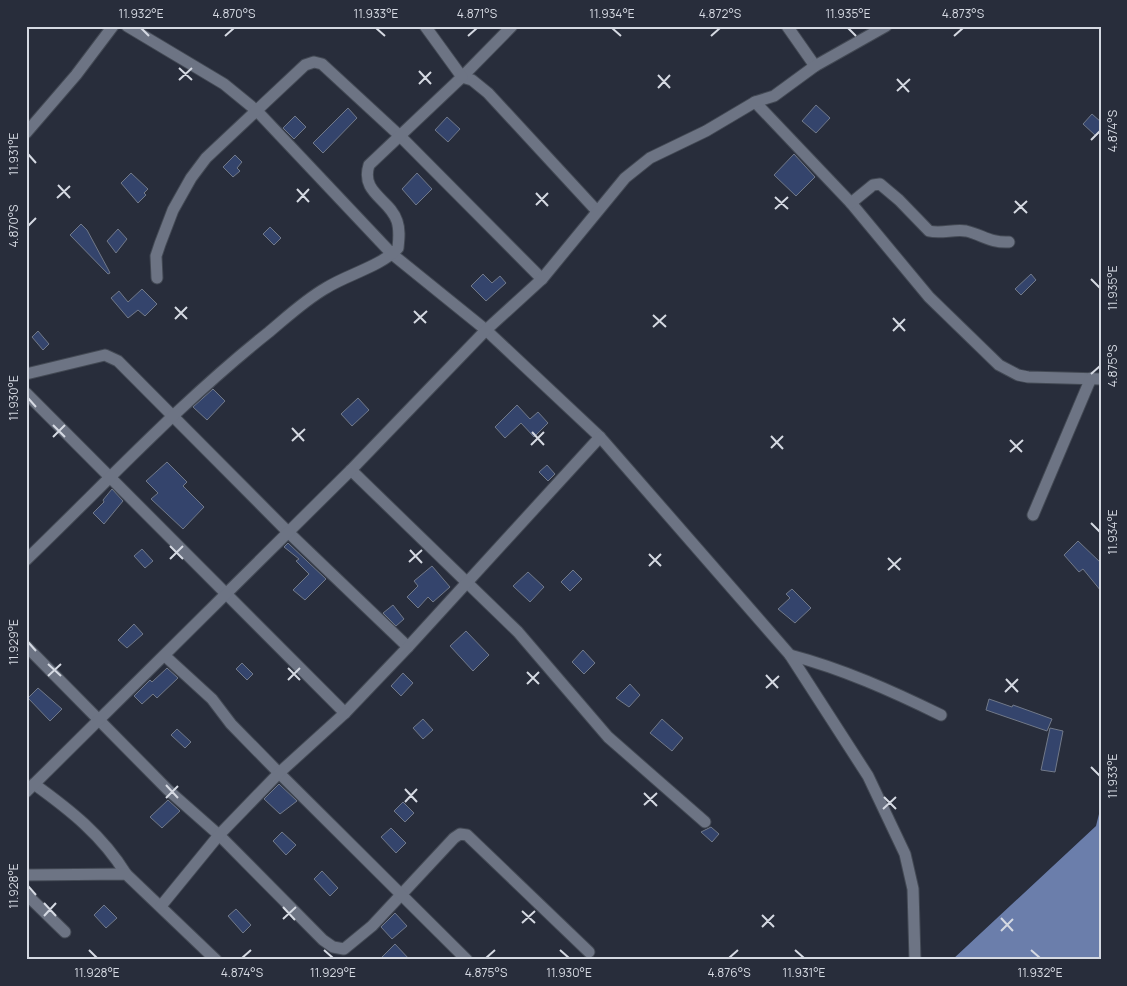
<svg xmlns="http://www.w3.org/2000/svg" width="1127" height="986" viewBox="0 0 1127 986" font-family="Manrope,sans-serif">
<rect width="100%" height="100%" fill="#282d3b"/>
<polygon fill="#6b7eab" points="1101,806 1101,960 952,960 1096,826"/>
<g fill="#34446c" stroke="#717989">
<polygon points="816,105 830,118 816,133 802,121"/>
<polygon points="348,108 357,118 323,153 313,143"/>
<polygon points="1092,114 1101,122 1101,130 1096,136 1083,124"/>
<polygon points="295,116 306,127 294,139 283,128"/>
<polygon points="447,117 460,129 448,142 435,130"/>
<polygon points="794,154 815,177 796,196 774,175"/>
<polygon points="235,155 242,162 237,168 240,171 233,177 223,167"/>
<polygon points="131,173 148,189 144,193 146,195 138,203 121,183"/>
<polygon points="417,173 432,189 416,205 402,189"/>
<polygon points="81,224 87,230 108,269 110,273 108,274 70,235"/>
<polygon points="270,227 281,238 274,245 263,234"/>
<polygon points="118,229 127,239 116,253 107,241"/>
<polygon points="483,274 492,283 500,276 506,283 486,301 471,286"/>
<polygon points="1031,274 1036,280 1021,295 1015,289"/>
<polygon points="142,289 157,304 145,316 138,310 128,318 111,298 119,291 128,302"/>
<polygon points="38,331 49,344 43,350 32,337"/>
<polygon points="213,389 225,401 207,420 193,407"/>
<polygon points="358,398 369,410 352,426 341,414"/>
<polygon points="517,405 530,419 538,412 548,423 534,437 521,423 505,438 495,427"/>
<polygon points="167,462 187,482 183,486 204,507 183,529 151,499 158,493 146,481"/>
<polygon points="547,465 555,474 548,481 539,472"/>
<polygon points="112,489 123,501 104,524 93,513 104,502 103,500"/>
<polygon points="1078,541 1101,563 1101,591 1083,569 1079,572 1064,555"/>
<polygon points="288,543 326,579 305,600 293,590 309,574 296,561 299,559 284,547"/>
<polygon points="142,549 153,561 145,568 134,556"/>
<polygon points="432,566 450,587 433,602 428,597 418,608 407,597 418,586 414,581"/>
<polygon points="573,570 582,579 570,591 561,582"/>
<polygon points="528,572 544,587 530,602 513,586"/>
<polygon points="792,589 811,608 795,623 778,609 790,598 786,594"/>
<polygon points="393,605 404,619 396,626 383,613"/>
<polygon points="134,624 143,634 127,648 118,640"/>
<polygon points="466,631 489,655 473,671 450,646"/>
<polygon points="583,650 595,663 584,674 572,662"/>
<polygon points="242,663 253,674 247,680 236,669"/>
<polygon points="167,668 178,678 157,698 153,694 142,704 134,696 150,680 152,682"/>
<polygon points="403,673 413,683 401,696 391,686"/>
<polygon points="630,684 640,695 629,707 616,698"/>
<polygon points="38,688 62,709 50,721 28,698"/>
<polygon points="989,699 1012,707 1013,705 1052,719 1047,731 986,710"/>
<polygon points="423,719 433,730 423,739 413,728"/>
<polygon points="662,719 683,738 672,751 650,733"/>
<polygon points="1050,728 1063,731 1055,772 1041,770"/>
<polygon points="177,729 191,742 185,748 171,735"/>
<polygon points="279,784 297,801 280,814 264,799"/>
<polygon points="168,800 180,811 162,828 150,817"/>
<polygon points="403,802 414,813 405,822 394,811"/>
<polygon points="711,827 719,834 712,842 701,832"/>
<polygon points="391,828 406,843 396,853 381,837"/>
<polygon points="282,832 296,845 286,855 273,841"/>
<polygon points="322,871 338,888 330,896 314,879"/>
<polygon points="104,905 117,918 106,928 94,915"/>
<polygon points="236,909 251,925 243,933 228,916"/>
<polygon points="395,913 407,926 392,939 381,927"/>
<polygon points="395,944 410,960 379,960"/>
</g>
<g fill="none" stroke-linecap="round" stroke-linejoin="round">
<defs>
<g id="minor">
<path d="M127,26L224,84L257,111L392,254L486,330L600,437L790,655C843,669 892,691 941,715"/>
<polyline points="512,26 462,77 472,80 488,93 596,210"/>
<polyline points="787,26 815,66"/>
<polyline points="755,102 851,203 929,297 999,365 1018,375 1028,377 1101,379"/>
<polyline points="26,133 76,75 113,26"/>
<path d="M851,203L873,185L880,184L899,200L929,231C941,234 954,229 966,231C983,235 990,243 1009,242"/>
<polyline points="157,278 156,256 160,244 173,210 191,178 206,158 305,65 314,62 322,64 400,136 542,279"/>
<polyline points="26,374 105,355 118,361 289,533 408,647"/>
<polyline points="26,393 345,713"/>
<polyline points="351,470 518,632 608,737 705,822"/>
<polyline points="1033,515 1091,378"/>
<path d="M26,560C106,483 182,401 269,332C287,317 305,300 326,288C348,274 380,267 398,248C399,238 400,230 397,221C390,199 360,193 369,165L462,77L425,26"/>
<polyline points="26,646 168,790 219,835 323,940 333,947 344,949 372,926 454,838 460,834 467,835 589,952"/>
<polyline points="790,655 868,776 905,854 913,889 915,960"/>
<polyline points="165,656 212,699 231,724 279,773 467,960"/>
<path d="M34,784C70,810 102,835 126,874"/>
<polyline points="26,792 351,470 486,330 542,279 625,178 650,158 706,131 755,102 774,96 815,66 886,26"/>
<polyline points="26,875 126,874 216,960"/>
<polyline points="26,894 65,932"/>
<polyline points="161,906 219,835 279,773 345,713 408,647 600,437"/>
</g>
</defs>
<use href="#minor" stroke="#434954" stroke-width="13"/>
<use href="#minor" stroke="#6d7484" stroke-width="11"/>
</g>
<path fill="none" stroke="#d5d9e2" stroke-width="2" d="M141,28L149,36M376,28L385,36M612,28L621,36M848,28L856,36M225,36L234,28M468,36L477,28M711,36L720,28M954,36L963,28M179,68L192,80M419,71L431,84M658,75L670,88M897,79L909,92M179,80L192,68M419,84L431,72M658,88L670,75M897,91L910,79M1091,140L1100,131M28,154L36,163M58,185L70,198M297,189L309,202M536,193L548,206M775,197L788,209M57,198L70,186M1015,201L1027,213M297,202L309,189M536,205L548,193M775,209L788,197M1014,213L1027,201M28,226L36,218M1091,279L1100,288M175,307L187,319M414,311L426,323M653,315L666,327M893,318L905,331M175,319L187,307M414,323L427,311M653,327L666,315M893,331L905,319M1091,374L1100,366M28,398L36,407M53,425L65,437M292,428L304,441M532,432L544,445M771,436L783,449M53,437L65,425M1010,440L1022,452M292,441L305,429M531,445L544,432M771,448L783,436M1010,452L1023,440M1091,523L1100,532M170,546L183,559M410,550L422,563M649,554L661,566M888,558L900,570M170,559L183,546M409,562L422,550M649,566L661,554M888,570L901,558M28,642L36,651M48,664L61,676M288,668L300,680M527,672L539,684M766,675L778,688M48,676L61,664M1006,679L1018,692M288,680L300,668M527,684L539,672M766,688L779,676M1005,692L1018,679M1091,767L1100,776M166,785L178,798M405,789L417,802M644,793L657,806M884,797L896,809M166,798L178,786M405,802L417,789M644,805L657,793M883,809L896,797M28,886L36,895M44,903L56,916M283,907L295,920M522,911L535,923M762,915L774,927M44,916L56,903M1001,918L1013,931M283,919L296,907M522,923L535,911M762,927L774,915M1001,931L1013,919M89,950L97,958M324,950L333,958M560,950L569,958M795,950L804,958M1031,950L1040,958M242,958L251,950M486,958L495,950M729,958L738,950"/>
<rect width="1127" height="986" fill="none" stroke="#282d3b" stroke-width="55"/>
<rect x="28" y="28" width="1072" height="930" fill="none" stroke="#d5d9e2" stroke-width="2"/>
<g font-size="12" text-anchor="middle" fill="#d5d9e2">
<text x="141" y="18">11.932°E</text>
<text x="234" y="18">4.870°S</text>
<text x="376" y="18">11.933°E</text>
<text x="477" y="18">4.871°S</text>
<text x="612" y="18">11.934°E</text>
<text x="720" y="18">4.872°S</text>
<text x="848" y="18">11.935°E</text>
<text x="963" y="18">4.873°S</text>
<text transform="translate(1113 131) rotate(-90)" y="4">4.874°S</text>
<text transform="translate(14 154) rotate(-90)" y="4">11.931°E</text>
<text transform="translate(14 226) rotate(-90)" y="4">4.870°S</text>
<text transform="translate(1113 288) rotate(-90)" y="4">11.935°E</text>
<text transform="translate(1113 366) rotate(-90)" y="4">4.875°S</text>
<text transform="translate(14 398) rotate(-90)" y="4">11.930°E</text>
<text transform="translate(1113 532) rotate(-90)" y="4">11.934°E</text>
<text transform="translate(14 642) rotate(-90)" y="4">11.929°E</text>
<text transform="translate(1113 776) rotate(-90)" y="4">11.933°E</text>
<text transform="translate(14 886) rotate(-90)" y="4">11.928°E</text>
<text x="97" y="977">11.928°E</text>
<text x="242" y="977">4.874°S</text>
<text x="333" y="977">11.929°E</text>
<text x="486" y="977">4.875°S</text>
<text x="569" y="977">11.930°E</text>
<text x="729" y="977">4.876°S</text>
<text x="804" y="977">11.931°E</text>
<text x="1040" y="977">11.932°E</text>
</g>
</svg>
